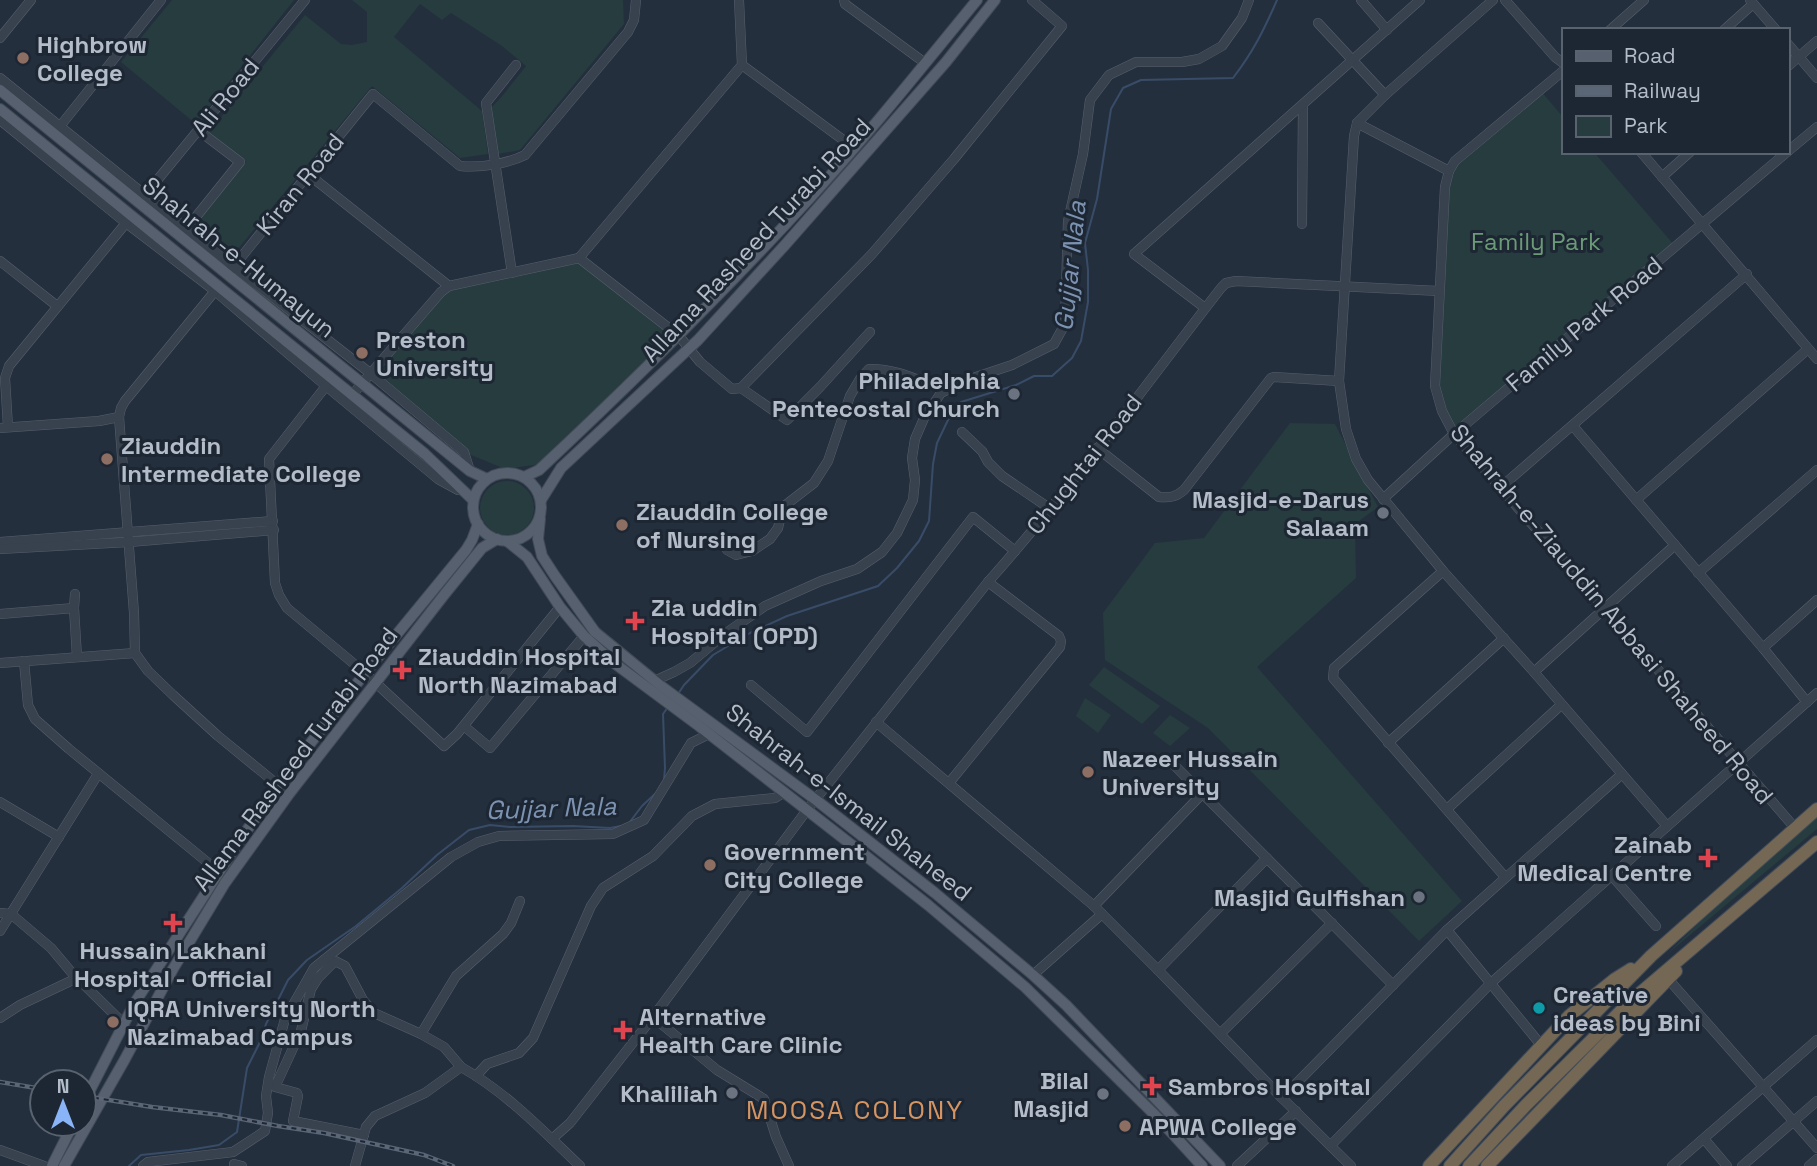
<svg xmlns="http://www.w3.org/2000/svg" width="1817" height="1166" viewBox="0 0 1817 1166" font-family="'Space Grotesk',sans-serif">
<rect width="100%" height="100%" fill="#242f3e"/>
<g fill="#263c3f">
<polygon points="172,0 294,0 196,124 121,62"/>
<polygon points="352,0 623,0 624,24 520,150 498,154 491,108 503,95 526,66 502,46 451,13 442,20 420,4 394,37 482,111 488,154 460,158 372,86 233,255 196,224 246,162 208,133 305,15 341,44 352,45 367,42 367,12"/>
<polygon points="1540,90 1563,117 1563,152 1594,152 1675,246 1454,434 1435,386 1449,171"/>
<polygon points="582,260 679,336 542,464 505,469 464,452 370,373 449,286"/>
<polygon points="1290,423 1335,424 1378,507 1355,524 1356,578 1257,667 1462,901 1419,941 1208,728 1105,660 1103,613 1155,543 1204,538"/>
<circle cx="507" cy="508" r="27"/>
<polygon points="1104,667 1160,706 1142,724 1089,685"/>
<polygon points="1085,698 1111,715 1098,733 1076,716"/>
<polygon points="1170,715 1190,728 1170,746 1153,733"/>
<polygon points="1817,816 1817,829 1666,955 1713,909"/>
</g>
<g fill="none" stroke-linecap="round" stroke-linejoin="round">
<g stroke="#394c67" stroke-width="2">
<path d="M678,694L684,685L713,655L750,633L787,616L878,586L897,568L919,541L929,521L933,464L937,443L948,420L961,402L1016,385L1034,376H1052L1072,358L1081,341L1088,302V270L1085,243L1097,199L1111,109L1123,88L1141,80L1233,78C1253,52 1264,30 1277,0"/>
<polyline points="664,780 665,768 663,714 668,707"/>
<polyline points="629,823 642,806 656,793"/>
<polyline points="129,1166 141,1155 189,1150 219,1145 237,1132 247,1068 259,1044 266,1024 288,980 307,960 356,926 402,888 437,855 469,830 490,825 510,827 573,826 610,828 621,826"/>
</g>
<defs>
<g id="minor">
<polyline points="844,0 845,4 925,63"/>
<polyline points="1361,0 1387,30"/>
<polyline points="1493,0 1385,95 1357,123 1354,136 1339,381 1346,429 1356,459 1368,480 1443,571 1534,672 1667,826"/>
<polyline points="1505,0 1555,57 1563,63"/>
<polyline points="1750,0 1776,30"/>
<polyline points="1318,23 1385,95"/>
<polyline points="1610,30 1644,0"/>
<polyline points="1724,30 1753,4"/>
<polyline points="0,38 31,0"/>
<polyline points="1787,43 1817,78"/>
<polyline points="742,65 854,148"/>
<polyline points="1787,67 1817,41"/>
<polyline points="1563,71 1455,161 1449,171 1445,187 1435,386 1442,411 1454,434 1795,828"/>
<polyline points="0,78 233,266 370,373 464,452 470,471"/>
<polyline points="0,120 126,223 215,291 326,386 438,479 458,490"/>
<polyline points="1357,123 1449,171"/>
<polyline points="57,130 161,0"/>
<polyline points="1641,152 1817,359"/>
<polyline points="1787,152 1817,127"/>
<polyline points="308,174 449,286 579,258 742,65 739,0"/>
<polyline points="1662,177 1690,152"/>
<polyline points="145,195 305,0"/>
<polyline points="1302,224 1303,105"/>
<polyline points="187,228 240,162 198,130"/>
<polyline points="579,258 679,336 700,362 732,389 741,388 787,420 820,387 870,332"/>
<polyline points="0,261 57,306"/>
<path d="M230,271L373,94L460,166C480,168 507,164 525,155L628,32L634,20L636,0"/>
<polyline points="512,273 486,103 516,65"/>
<polyline points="215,291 125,401 121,408 119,417 134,613 135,653 148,671 173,695 218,736 289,794"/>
<polyline points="1205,308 1134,254 1420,0"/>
<polyline points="326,386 269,459 275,583 279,595 287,608 365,673 444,746 457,734 560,607"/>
<polyline points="741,388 872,254 954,159 1062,26 1032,0"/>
<polyline points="352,395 441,292 449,286"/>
<polyline points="1573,426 1763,648 1807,702"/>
<polyline points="8,427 5,378 9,366 126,223"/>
<polyline points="0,428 99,421 119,417"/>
<polyline points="962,432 982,451 988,462 1002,476 1049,508"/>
<path d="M1097,448L1159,497C1169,498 1176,497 1184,490L1271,378L1274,377L1339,381"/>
<polyline points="1501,487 1747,274"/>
<polyline points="1383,499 1454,434 1787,152"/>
<polyline points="1636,500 1808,349"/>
<polyline points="0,542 273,521"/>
<polyline points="0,549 129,542 274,530"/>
<path d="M727,550L736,555L752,551L770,539L778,528L783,507L814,483L828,461L850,396L860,379L869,369C891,369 908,375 927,384"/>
<polyline points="1443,571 1334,668 1333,678 1505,877"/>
<polyline points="1698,573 1817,470"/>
<polyline points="75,594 74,608 77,657"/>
<polyline points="0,614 74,608"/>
<polyline points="1763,648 1817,600"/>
<polyline points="24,661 28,705 35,719 69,749 218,871"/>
<polyline points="0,663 135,653"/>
<polyline points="1534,672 1675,545"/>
<polyline points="654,681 674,672 690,663 726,633 765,606 821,581 857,569 882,552 897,533 913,500 915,480 912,458 915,439 925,416 941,393 970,379 1012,365 1054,344 1065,324 1068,221 1083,154 1090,100 1109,75 1136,62 1182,62 1199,59 1222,46 1242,18 1249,0"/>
<polyline points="751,685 807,732 973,517 1015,551"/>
<polyline points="876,722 1094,906 1158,970 1282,1098 1351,1166"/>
<polyline points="464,726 490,748 584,636"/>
<polyline points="1388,743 1504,638"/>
<polyline points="1174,765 1393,985"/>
<polyline points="949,783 1060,647 1061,641 1059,636 988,582"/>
<polyline points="0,802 59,837"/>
<polyline points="1447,809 1561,705"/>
<polyline points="1612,876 1656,926"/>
<polyline points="1094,906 1202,794"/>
<polyline points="0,913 11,914 51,948 72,973 123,1023"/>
<polyline points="1447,930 1541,1045"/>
<polyline points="0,931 98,774"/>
<polyline points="1158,970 1267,858"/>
<polyline points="1033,975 1102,914"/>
<polyline points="1669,980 1817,1148"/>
<polyline points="653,1017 717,1070 764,1099 776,1137 789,1166"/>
<polyline points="0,1018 20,1005 77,978"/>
<polyline points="1221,1033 1332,923"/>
<polyline points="421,1034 456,976 503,934 511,923 520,901"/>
<polyline points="476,1076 487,1064 519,1053 533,1038 591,906 603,888 653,856 692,816 715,804 775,798 783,793"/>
<polyline points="1282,1098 1447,930 1622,774"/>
<polyline points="364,1135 293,1121 298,1096 297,1093 275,1087 301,1031 311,989 318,978 335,961 345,966 363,1000 374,1013 421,1034 444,1047 461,1067"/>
<path d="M552,1139L570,1123L653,1017L807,810L988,582C1071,489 1144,387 1221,288L1226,283L1236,281L1439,291"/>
<polyline points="1705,1140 1727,1166"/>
<polyline points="1331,1145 1491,983 1817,693"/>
<polyline points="0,1150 44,1166"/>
<polyline points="234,1164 242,1166"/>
<polyline points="143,1166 148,1162 233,1152 265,1131 268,1113 266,1096 269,1077 285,1019 314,968 451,857 478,842 499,836 613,834 644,820 691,743 709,734"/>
<path d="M355,1166L366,1127L375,1116L425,1093L461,1067C506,1092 543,1131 580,1166"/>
<polyline points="1237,1166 1296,1111"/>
<polyline points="1672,1166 1817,1040"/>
<polyline points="1742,1166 1817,1101"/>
<polyline points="1809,1166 1817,1159"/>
</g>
<g id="major">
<polyline points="0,90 470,471 487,479"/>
<polyline points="0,109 425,454 473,500"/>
<circle cx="507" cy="507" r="34"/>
<path d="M524,477L539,470C632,383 723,293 809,199C868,135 922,67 977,0"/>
<polyline points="541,500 561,468 698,340 785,245 946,62 995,0"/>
<polyline points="540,519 538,539 542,556 555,576 595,632 661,686 816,800 935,893 1033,975 1066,1005 1220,1166"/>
<polyline points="507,541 527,557 560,607 584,636 614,663 699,726 866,856 928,905 1025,987 1159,1119 1202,1166"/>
<polyline points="84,1102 134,1004 236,846 278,785 365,673 466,550 472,540 478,524"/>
<polyline points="52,1166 73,1124"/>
<polyline points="64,1166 125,1059 173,969 225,883 289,794 444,595 482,548 497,539"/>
</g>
<g id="highway">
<polyline points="1429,1166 1569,1016 1615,979 1631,969"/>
<polyline points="1450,1166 1504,1106 1651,956 1817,809"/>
<polyline points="1469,1166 1526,1105 1633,999 1817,842"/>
<polyline points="1487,1166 1676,971"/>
</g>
</defs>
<use href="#minor" stroke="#565f6c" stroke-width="10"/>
<use href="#major" stroke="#414a57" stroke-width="12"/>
<use href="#highway" stroke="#434c59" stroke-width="14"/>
<use href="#minor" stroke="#38414e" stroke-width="9"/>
<use href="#major" stroke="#56606e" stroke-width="10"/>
<use href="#highway" stroke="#746855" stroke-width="12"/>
<defs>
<g id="rail">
<polyline points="0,1082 42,1089"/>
<polyline points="84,1096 152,1107 221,1115 278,1126 324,1133 424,1155 453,1166"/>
</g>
</defs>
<use href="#rail" stroke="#5a6575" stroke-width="4.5"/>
<use href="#rail" stroke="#1d2633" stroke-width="2" stroke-dasharray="5" stroke-linecap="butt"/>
</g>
<g fill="#8d6e63" stroke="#1d2633" stroke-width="2.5">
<circle cx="23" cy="58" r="7"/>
<circle cx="362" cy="353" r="7"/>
<circle cx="107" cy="459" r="7"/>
<circle cx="622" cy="525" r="7"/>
<circle cx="1088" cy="772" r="7"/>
<circle cx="710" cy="865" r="7"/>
<circle cx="113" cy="1022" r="7"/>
<circle cx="1125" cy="1126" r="7"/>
</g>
<g fill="#6b7280" stroke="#1d2633" stroke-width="2.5">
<circle cx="1014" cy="394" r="7"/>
<circle cx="1383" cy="513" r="7"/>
<circle cx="1419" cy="897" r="7"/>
<circle cx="732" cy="1093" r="7"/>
<circle cx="1103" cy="1094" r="7"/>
</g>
<g fill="#e0444e" stroke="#1d2633" stroke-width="2.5">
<path d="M631.5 610.5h7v7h7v7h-7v7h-7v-7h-7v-7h7z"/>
<path d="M398.5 659.5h7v7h7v7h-7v7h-7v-7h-7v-7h7z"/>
<path d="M1704.5 847.5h7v7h7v7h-7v7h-7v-7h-7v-7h7z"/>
<path d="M169.5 912.5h7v7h7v7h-7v7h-7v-7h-7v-7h7z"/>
<path d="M619.5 1019.5h7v7h7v7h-7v7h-7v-7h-7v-7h7z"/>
<path d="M1148.5 1075.5h7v7h7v7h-7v7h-7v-7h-7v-7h7z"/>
</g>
<circle fill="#0f9aa8" stroke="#1d2633" stroke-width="2.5" cx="1539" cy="1008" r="7"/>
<g text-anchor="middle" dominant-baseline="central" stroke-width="6" stroke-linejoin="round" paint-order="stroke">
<g font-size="24" font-weight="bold" fill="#b4bcc9" stroke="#1d2633" text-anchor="start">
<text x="37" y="44">Highbrow<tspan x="37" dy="28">College</tspan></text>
<text x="376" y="339">Preston<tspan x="376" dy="28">University</tspan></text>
<text x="1000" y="380" text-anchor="end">Philadelphia<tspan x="1000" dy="28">Pentecostal Church</tspan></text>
<text x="121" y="445">Ziauddin<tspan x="121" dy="28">Intermediate College</tspan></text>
<text x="1369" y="499" text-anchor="end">Masjid-e-Darus<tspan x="1369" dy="28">Salaam</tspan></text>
<text x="636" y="511">Ziauddin College<tspan x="636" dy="28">of Nursing</tspan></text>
<text x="651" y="607">Zia uddin<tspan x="651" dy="28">Hospital (OPD)</tspan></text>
<text x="418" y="656">Ziauddin Hospital<tspan x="418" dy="28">North Nazimabad</tspan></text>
<text x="1102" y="758">Nazeer Hussain<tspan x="1102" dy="28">University</tspan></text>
<text x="1692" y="844" text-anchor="end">Zainab<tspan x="1692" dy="28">Medical Centre</tspan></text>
<text x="724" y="851">Government<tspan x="724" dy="28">City College</tspan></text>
<text x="1405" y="897" text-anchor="end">Masjid Gulfishan</text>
<text x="173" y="950" text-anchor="middle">Hussain Lakhani<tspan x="173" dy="28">Hospital - Official</tspan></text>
<text x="1553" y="994">Creative<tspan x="1553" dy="28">ideas by Bini</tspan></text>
<text x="127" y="1008">IQRA University North<tspan x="127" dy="28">Nazimabad Campus</tspan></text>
<text x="639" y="1016">Alternative<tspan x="639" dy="28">Health Care Clinic</tspan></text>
<text x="1089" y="1080" text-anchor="end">Bilal<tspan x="1089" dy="28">Masjid</tspan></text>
<text x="1168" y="1086">Sambros Hospital</text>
<text x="718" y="1093" text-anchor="end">Khaliliah</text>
<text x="1139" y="1126">APWA College</text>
</g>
<g font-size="24" fill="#b4bcc9" stroke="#1d2633">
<text transform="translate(225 97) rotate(-51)">Ali Road</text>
<text transform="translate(300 184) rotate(-51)">Kiran Road</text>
<text transform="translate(756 240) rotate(-47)">Allama Rasheed Turabi Road</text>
<text transform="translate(239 257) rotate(39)">Shahrah-e-Humayun</text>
<text transform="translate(1584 324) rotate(-40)">Family Park Road</text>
<text transform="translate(1084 464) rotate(-52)">Chughtai Road</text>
<text transform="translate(1612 614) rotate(50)">Shahrah-e-Ziauddin Abbasi Shaheed Road</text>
<text transform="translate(295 759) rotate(-53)">Allama Rasheed Turabi Road</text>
<text transform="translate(849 802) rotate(38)">Shahrah-e-Ismail Shaheed</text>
</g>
<g font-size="24" fill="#6b9a76" stroke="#1d2633">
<text x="1536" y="241">Family Park</text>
</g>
<g font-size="26" font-style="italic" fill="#7c92b1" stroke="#1d2633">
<text transform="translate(1070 266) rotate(-84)">Gujjar Nala</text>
<text transform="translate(551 808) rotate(-2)">Gujjar Nala</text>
</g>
<g font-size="26" letter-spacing="2" fill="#d59563" stroke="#1d2633">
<text x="855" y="1110">MOOSA COLONY</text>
</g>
</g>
<rect x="1562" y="28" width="228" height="126" fill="#1d2633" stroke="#59626f" stroke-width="2"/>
<rect x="1576" y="51" width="35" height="10" fill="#56606e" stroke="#59626f" stroke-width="2"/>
<text x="1624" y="63" font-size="21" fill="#b4bcc9">Road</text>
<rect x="1576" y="86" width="35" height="10" fill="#5a6575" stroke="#59626f" stroke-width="2"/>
<text x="1624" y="98" font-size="21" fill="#b4bcc9">Railway</text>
<rect x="1576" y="116" width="35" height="21" fill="#263c3f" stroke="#59626f" stroke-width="2"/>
<text x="1624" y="133" font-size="21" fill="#b4bcc9">Park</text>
<g transform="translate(63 1103)"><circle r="33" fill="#1d2633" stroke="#59626f" stroke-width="2"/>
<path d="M0-5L12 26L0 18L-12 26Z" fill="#8ab4f8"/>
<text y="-10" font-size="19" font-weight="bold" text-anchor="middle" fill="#b4bcc9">N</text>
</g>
</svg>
